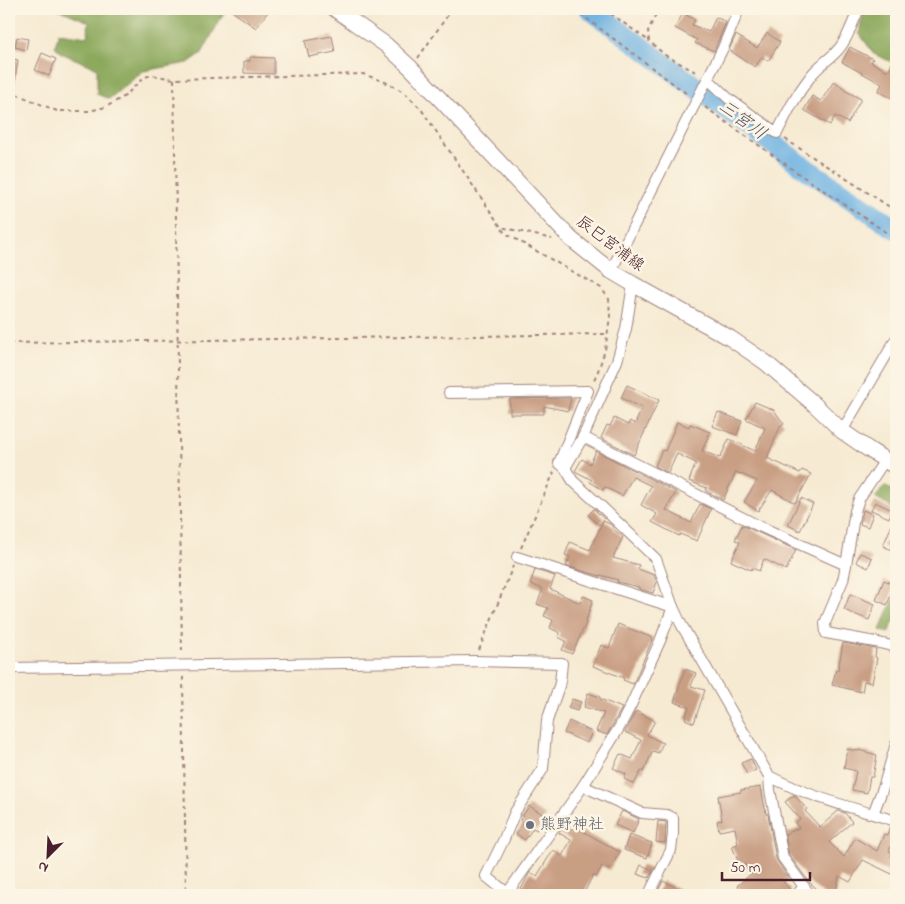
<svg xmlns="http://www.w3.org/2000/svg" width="905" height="904" viewBox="0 0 905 904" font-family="'Indie Flower','Klee One',sans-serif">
<rect width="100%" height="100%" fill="#fcf5e5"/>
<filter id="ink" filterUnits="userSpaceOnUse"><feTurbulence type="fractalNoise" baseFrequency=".02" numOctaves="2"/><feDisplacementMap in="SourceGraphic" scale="10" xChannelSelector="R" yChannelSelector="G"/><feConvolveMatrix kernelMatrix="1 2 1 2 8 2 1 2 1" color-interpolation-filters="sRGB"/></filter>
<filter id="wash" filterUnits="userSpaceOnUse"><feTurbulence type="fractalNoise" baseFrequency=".0096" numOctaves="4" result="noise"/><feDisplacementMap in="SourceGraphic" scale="20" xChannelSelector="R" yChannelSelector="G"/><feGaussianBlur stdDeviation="1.12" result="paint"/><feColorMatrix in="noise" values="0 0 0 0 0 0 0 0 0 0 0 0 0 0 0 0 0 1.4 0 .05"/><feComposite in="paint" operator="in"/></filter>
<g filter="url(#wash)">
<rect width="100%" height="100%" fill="#f6ead2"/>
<g fill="#8ba85b" stroke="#6a6443">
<polygon points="58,9 229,9 223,14 202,53 188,63 143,71 109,99 97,94 97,68 61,53 55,46 59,33 87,37 89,22"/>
<polygon points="864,9 896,9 896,64 874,54 859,33"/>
<polygon points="885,486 896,492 896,510 875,498"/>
<polygon points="896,594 896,618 888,633 880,630"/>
</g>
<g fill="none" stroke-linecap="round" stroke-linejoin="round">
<polyline stroke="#6cb1e2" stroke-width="21" points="590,9 808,170 896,229"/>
</g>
<g id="blocks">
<g fill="#c99f84">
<polygon points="229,9 270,9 256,28"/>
<polygon points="683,13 695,20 692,25 709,32 716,17 726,22 714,51 695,43 697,40 675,28"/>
<polygon points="767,33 780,42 768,61 762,57 755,67 729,50 736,35 757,48"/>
<polygon points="332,36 335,52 309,57 305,41"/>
<polygon points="17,37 28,39 26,50 15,47"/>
<polygon points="850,47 873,59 871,62 888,71 896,56 896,89 892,98 878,91 882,84 842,62"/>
<polygon points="42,53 56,59 49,76 35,70"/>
<polygon points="250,57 274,58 274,74 244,73 244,61 250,61"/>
<polygon points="9,58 18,60 14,86 9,85"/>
<polygon points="834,81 845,89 844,90 861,99 848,123 835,116 830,125 804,110 812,96 821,101"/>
<polygon points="627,385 659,400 634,455 601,438 607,425 610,426 614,418 628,425 630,421 635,424 642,408 621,398"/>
<polygon points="571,398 568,411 544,406 544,414 510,414 510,399"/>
<polygon points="755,402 774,410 784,424 780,427 767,458 800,473 802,470 811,474 795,503 772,490 758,511 744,502 757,481 736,472 723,500 706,491 707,488 689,481 696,463 677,454 668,473 655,466 662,450 665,451 677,422 689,427 690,424 710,432 702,451 720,458 729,439 755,451 765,428 746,419"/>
<polygon points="718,412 742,421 737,435 712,426"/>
<polygon points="596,451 676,492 666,510 691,523 700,504 711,509 697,541 680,534 679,536 652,522 657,514 641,505 651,486 633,477 622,496 605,487 603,490 590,482 592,480 575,471 582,459 590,464"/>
<polygon points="801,498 813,504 800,531 788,525"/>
<polygon points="875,502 892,510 889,518 871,510"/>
<polygon points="594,509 604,519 599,525 588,515"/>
<polygon points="863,510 873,514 868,527 860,524"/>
<polygon points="896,515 896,552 883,546"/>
<polygon points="603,521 610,524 613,527 613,529 623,537 613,558 639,565 638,569 654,575 657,582 653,593 639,589 639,587 617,582 618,580 600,575 600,576 566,566 570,557 565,555 570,542 590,550"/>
<polygon points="742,525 796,550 786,570 764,559 759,571 752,568 751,570 731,561 740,542 735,540"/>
<polygon points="860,553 872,558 868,568 856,562"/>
<polygon points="535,570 555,576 550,589 580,603 583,596 593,600 585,623 586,623 572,654 562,650 566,641 558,637 560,633 550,628 553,620 544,616 548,608 537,604 543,589 530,584"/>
<polygon points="884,580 895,585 887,605 876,600"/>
<polygon points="850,594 875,604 869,620 844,610"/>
<polygon points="618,624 653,638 633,684 623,680 624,678 593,666 601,645 609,648"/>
<polygon points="843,643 876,649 875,657 877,658 872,683 864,681 862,692 832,685 836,670 838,670"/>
<polygon points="685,669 696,673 691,686 705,690 694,723 685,719 689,707 674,702"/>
<polygon points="588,693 600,697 600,699 622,708 607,735 596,731 604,713 584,707"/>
<polygon points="572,699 581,702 577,711 568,708"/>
<polygon points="636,711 655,721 647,735 663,743 658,753 653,751 643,772 641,771 634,784 624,779 626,774 613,768 620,754 632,759 641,740 625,732"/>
<polygon points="569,721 592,732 587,743 564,733"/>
<polygon points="847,749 858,751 859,750 877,755 873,777 870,777 867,793 852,790 856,771 844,768"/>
<polygon points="751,759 756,770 747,774 741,763"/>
<polygon points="761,787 766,814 768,814 776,859 788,877 783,881 791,891 789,895 745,895 737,886 752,873 741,860 738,861 732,846 738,844 735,828 719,831 717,821 722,820 718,796 741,792 741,790"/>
<polygon points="794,795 807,809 805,811 820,827 838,811 845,813 852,822 829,842 844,857 855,838 877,851 884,834 887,835 890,826 896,828 896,835 889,851 892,853 891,856 896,858 896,876 863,860 850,882 839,876 836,892 834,895 824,895 810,883 789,855 785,834 799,828 795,823 800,819 785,802"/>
<polygon points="529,806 546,816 537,830 533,828 525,840 516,834 523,823 520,820"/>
<polygon points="622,811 639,819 633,833 615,825"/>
<polygon points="658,821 666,822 665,843 656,842"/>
<polygon points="566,822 620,852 609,870 602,866 596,877 593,875 583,895 518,895 530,872 537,876 553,850 562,856 571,840 559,833"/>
<polygon points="629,835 652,843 647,858 624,850"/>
<polygon points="641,865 653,870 649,878 637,874"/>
<polygon points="663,881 691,895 664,895 659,893 658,891"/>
</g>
</g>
</g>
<g filter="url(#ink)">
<use href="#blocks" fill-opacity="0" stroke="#a0847e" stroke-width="1"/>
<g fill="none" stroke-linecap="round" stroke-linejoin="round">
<defs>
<g id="minor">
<path d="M708,79L729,99L777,133C787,113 796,95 810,77C817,67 827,61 835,53C847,42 852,23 859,9"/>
<polyline points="611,271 723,48 739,9"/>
<polyline points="449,393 588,391 559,463 565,468 573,481 603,508 656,559 673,607 681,624 769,776 770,790 783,858 810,895"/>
<polyline points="842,431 896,339"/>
<polyline points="583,437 759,526 846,565"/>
<polyline points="885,460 859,499 855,511 846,565 843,580 825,623 826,633 875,642 896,647"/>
<polyline points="565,468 583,437 617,361 626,329 633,284"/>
<polyline points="517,557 673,607"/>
<polyline points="9,668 474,661 562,663 560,683 547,721 543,769 515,812 504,839 486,876 507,893"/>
<path d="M769,776C809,797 853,808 896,821"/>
<polyline points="583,786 642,813 667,815 673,818 673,834 671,850 651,890 652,895"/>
<polyline points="873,814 884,785 896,744"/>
<polyline points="506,895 583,786 619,728 631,705 660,641 673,607"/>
<polyline points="796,895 804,887"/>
</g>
<polyline id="secondary" points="335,9 386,45 411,68 571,239 611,271 633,284 730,338 765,362 814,404 842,431 868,449 896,467"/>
</defs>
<use href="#minor" stroke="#a0847e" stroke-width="12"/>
<use href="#secondary" stroke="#a0847e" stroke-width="17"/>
<g stroke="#a0847e" stroke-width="2" stroke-dasharray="4 4" stroke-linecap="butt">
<polyline points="574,9 687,94"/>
<polyline points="604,9 649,41"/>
<polyline points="656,9 658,10 648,31 649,41 665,55 699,74"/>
<polyline points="418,58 452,9"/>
<polyline points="174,79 182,654"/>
<polyline points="9,91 57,111 89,111 106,107 125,96 140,81 145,77 152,75 174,79 363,74 385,82 404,92 421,109 501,227 552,239"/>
<polyline points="705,107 805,178 896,239"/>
<polyline points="785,139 896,211"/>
<polyline points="502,229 505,233 601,288 609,299 610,317 605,350 598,371 593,382"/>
<polyline points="9,343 607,334"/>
<polyline points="521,548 554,472"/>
<polyline points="479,650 513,566"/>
<polyline points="183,677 186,895"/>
</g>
<use href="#minor" stroke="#fff" stroke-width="10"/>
<use href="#secondary" stroke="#fff" stroke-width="15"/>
</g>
</g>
<circle fill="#6b7280" stroke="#fcf5e5" stroke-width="2" cx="530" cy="825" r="5"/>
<g text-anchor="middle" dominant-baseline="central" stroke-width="5" stroke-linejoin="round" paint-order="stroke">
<g font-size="16" fill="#4a1f2b" stroke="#fcf5e5">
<text transform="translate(610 244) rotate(37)">辰巳宮浦線</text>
</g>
<g font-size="16" fill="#5b616d" stroke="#fcf5e5" text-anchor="start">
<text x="540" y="825">熊野神社</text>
</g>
<g font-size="18" font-style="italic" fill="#56526b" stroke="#fcf5e5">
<text transform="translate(742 121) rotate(36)">三宮川</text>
</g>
</g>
<rect width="905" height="904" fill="none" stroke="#fcf5e5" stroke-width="30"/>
<g transform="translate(48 856) rotate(204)" stroke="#fcf5e5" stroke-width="4" paint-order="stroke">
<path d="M0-4L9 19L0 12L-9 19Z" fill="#4a1f2b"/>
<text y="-8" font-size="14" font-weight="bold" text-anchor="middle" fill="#4a1f2b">N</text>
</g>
<path d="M722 872v8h88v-8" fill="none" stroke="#4a1f2b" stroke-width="2.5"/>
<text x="730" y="872" font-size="15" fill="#4a1f2b" stroke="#fcf5e5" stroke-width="4" paint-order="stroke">50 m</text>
</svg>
